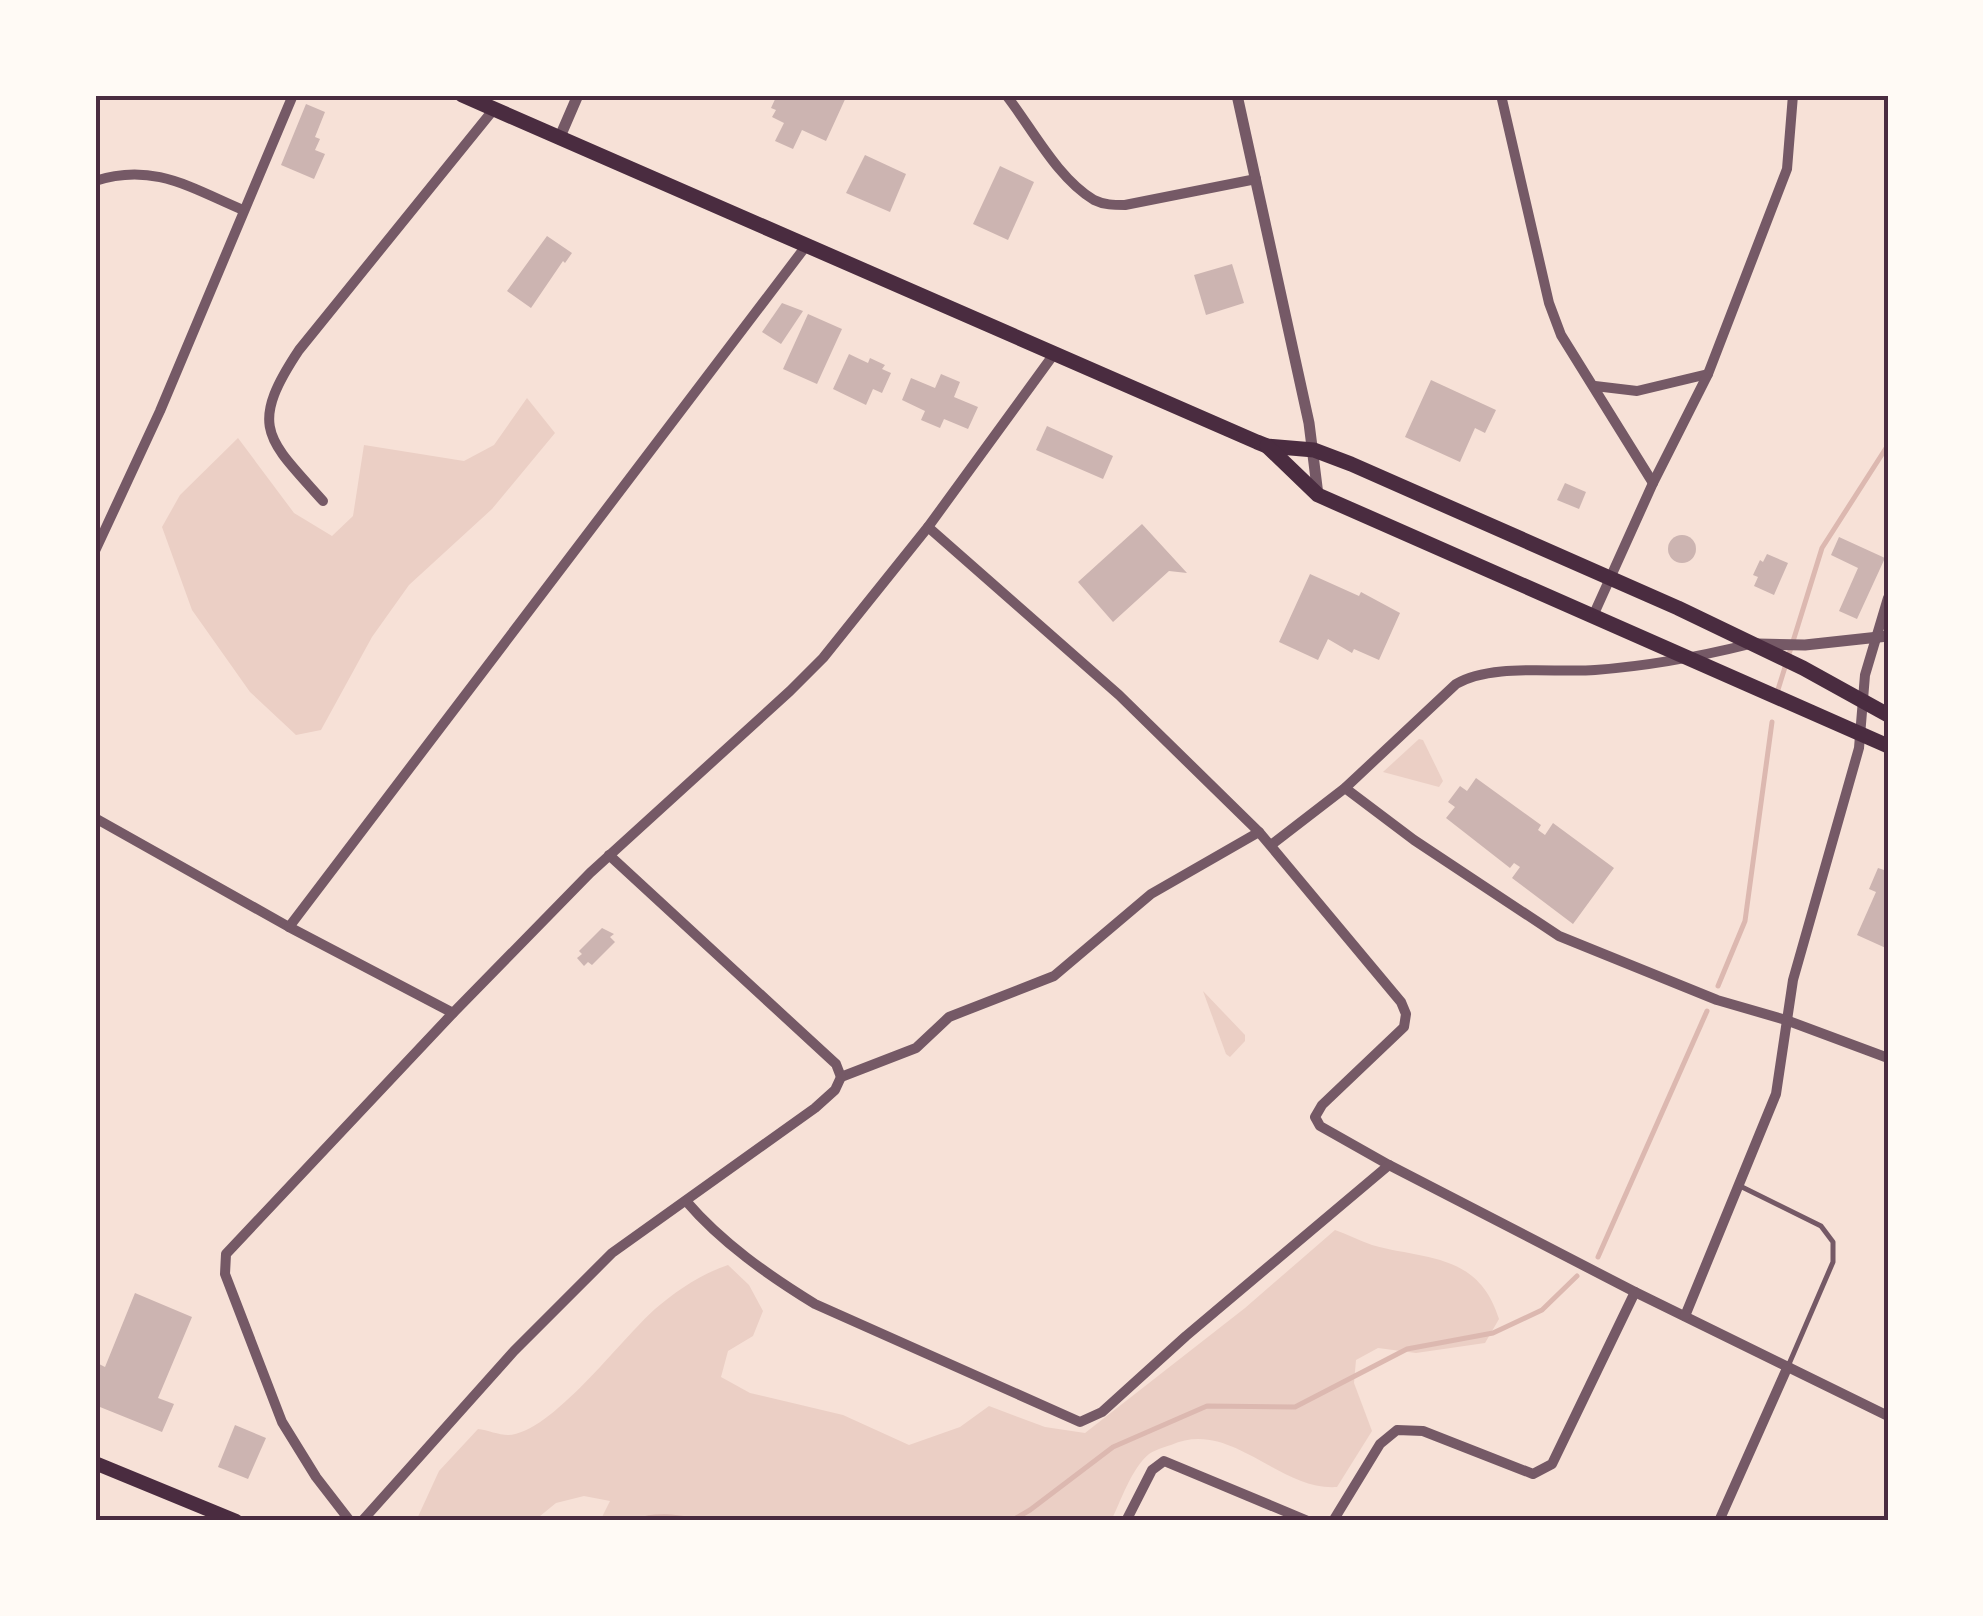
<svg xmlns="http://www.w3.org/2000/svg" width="1983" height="1616" viewBox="0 0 1983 1616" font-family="'Asap Condensed',sans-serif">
<rect width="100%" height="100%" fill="#f7e1d7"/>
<g fill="#ebcfc5">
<polygon points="527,398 555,433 492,509 409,585 372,637 321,730 296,735 250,692 192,610 162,527 180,495 238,438 294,513 332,536 353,516 364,445 464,461 494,445"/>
<polygon points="1419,739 1423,740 1443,781 1439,787 1383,772"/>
<polygon points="1203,991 1245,1035 1245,1041 1230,1057 1226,1054"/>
<path d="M1335,1230C1347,1234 1360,1241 1372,1245C1425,1260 1478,1252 1499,1319L1485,1343L1416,1353L1378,1348L1356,1360L1354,1383L1372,1431L1337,1487C1278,1491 1231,1418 1171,1445C1164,1447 1155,1450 1149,1454C1131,1469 1121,1501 1111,1521H600L610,1501L584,1496L556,1503L534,1521H416L439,1471L478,1429C487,1430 499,1435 508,1435C551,1434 622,1338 655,1309C676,1291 701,1274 728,1265L749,1285L763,1311L753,1336L728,1351L721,1377L750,1393L843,1415L909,1445L960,1427L989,1406L1045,1427L1085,1433L1245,1308Z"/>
</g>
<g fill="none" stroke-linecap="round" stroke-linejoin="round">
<g stroke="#dcb8b0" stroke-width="5">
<polyline points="1776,696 1822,548 1888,445"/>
<polyline points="1718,986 1745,921 1772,722"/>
<polyline points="1598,1257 1707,1011"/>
<path d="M637,1521C657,1513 681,1518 702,1521"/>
<polyline points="1011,1521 1030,1510 1113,1447 1207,1406 1295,1407 1407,1349 1493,1333 1542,1310 1577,1276"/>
</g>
</g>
<g fill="#ccb4b1">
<polygon points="777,95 847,95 826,141 802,130 793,149 775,141 784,123 772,117 776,110 771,108"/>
<polygon points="306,104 325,112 315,137 320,139 315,150 325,154 314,179 281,165"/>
<polygon points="865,155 906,174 890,212 846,193"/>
<polygon points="1000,166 1034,182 1008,240 973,224"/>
<polygon points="547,236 572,253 565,263 563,261 531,308 507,291"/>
<polygon points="1232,264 1244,303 1206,315 1194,275"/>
<polygon points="782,303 803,311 781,344 762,332"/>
<polygon points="808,314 842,329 817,384 783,369"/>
<polygon points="849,354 868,363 870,358 885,365 882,369 891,373 882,393 873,389 866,405 833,389"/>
<polygon points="941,374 960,382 954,397 978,407 968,429 944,419 940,428 921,420 925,411 902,400 911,378 935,388"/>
<polygon points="1431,380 1496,410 1485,433 1475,428 1460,462 1405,437"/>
<polygon points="1047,426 1113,456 1103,479 1036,450"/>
<polygon points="1565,483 1586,492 1579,509 1557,500"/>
<polygon points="1142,524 1187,573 1169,571 1113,622 1078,582"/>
<circle cx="1682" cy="549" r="14"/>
<polygon points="1839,537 1885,558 1857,619 1839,611 1858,568 1831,555"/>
<polygon points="1767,554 1788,563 1774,595 1754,586 1758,577 1753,575 1760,560 1763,562"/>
<polygon points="1310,574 1359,596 1361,592 1400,613 1379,660 1354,649 1352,653 1328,639 1318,660 1279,642"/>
<polygon points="1476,778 1541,825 1538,830 1545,835 1553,823 1614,868 1573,924 1512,878 1520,867 1514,863 1510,868 1446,818 1455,807 1448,802 1460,786 1467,791"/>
<polygon points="1888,861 1888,949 1857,935 1876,892 1869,889 1878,868 1884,870"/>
<polygon points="602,928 614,934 610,937 615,942 592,965 588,962 584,966 577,958 582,954 579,951"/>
<polygon points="135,1293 192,1317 158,1398 174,1404 162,1432 95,1405 95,1368 97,1363 105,1367"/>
<polygon points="235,1425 266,1438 248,1479 218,1467"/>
</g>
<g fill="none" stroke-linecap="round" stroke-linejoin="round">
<polyline stroke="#755966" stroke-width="5" points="1740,1186 1821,1226 1833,1242 1833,1262 1789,1364"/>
<g stroke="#755966" stroke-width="10">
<path d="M1006,95C1032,128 1057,178 1094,200C1104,205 1114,205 1125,205L1256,179"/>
<polyline points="1501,95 1549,303 1561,335 1653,483"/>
<path d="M95,181C153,162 191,188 243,210"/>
<polyline points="1595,386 1637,391 1708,374"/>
<path d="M323,501C268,439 247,428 299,350L494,109"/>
<polyline points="928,527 1119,695 1259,832 1401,1002 1406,1014 1404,1027 1322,1105 1315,1117 1320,1126 1389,1165 1635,1292 1888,1416"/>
<polyline points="95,551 160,411 293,95"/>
<polyline points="1593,616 1653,483 1708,374 1787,169 1793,95"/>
<polyline points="1345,788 1414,840 1559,936 1717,1000 1786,1020 1888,1058"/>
<polyline points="95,818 289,927 453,1013"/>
<path d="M1271,845L1345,788L1456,684C1491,663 1554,673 1595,670C1648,666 1698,657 1750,644"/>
<polyline points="609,855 836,1064 841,1077"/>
<polyline points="289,927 806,246"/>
<polyline points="841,1077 916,1048 949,1017 1054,976 1151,894 1259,832"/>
<path d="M686,1201C722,1243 768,1275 815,1304L1080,1422L1102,1412L1186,1336L1389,1165"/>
<polyline points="1685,1316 1776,1094 1793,980 1859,748 1865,675 1888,598"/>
<polyline points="350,1521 316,1477 282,1422 225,1274 226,1254 453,1013 590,873 790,691 823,658 928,527 1054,354"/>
<polyline points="362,1521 514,1351 612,1253 815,1108 835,1090 841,1077"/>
<polyline points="1126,1521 1152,1470 1164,1461 1308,1521"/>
<polyline points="1333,1521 1380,1444 1397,1430 1423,1431 1533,1474 1552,1464 1635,1292"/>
<polyline points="1719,1521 1788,1366"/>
</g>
<g stroke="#755966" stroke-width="11">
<polyline points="1237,95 1309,423 1318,495"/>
<polyline points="559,139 578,95"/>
<polyline points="1758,644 1805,645 1888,636"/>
</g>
<polyline stroke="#4a2c40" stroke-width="14" points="95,1463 236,1521"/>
<g stroke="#4a2c40" stroke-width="15">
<polyline points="462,95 1257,442 1267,446 1314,450 1351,464 1678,608 1803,668 1888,715"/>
<polyline points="1267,446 1318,495 1888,746"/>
</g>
</g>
<rect width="1983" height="1616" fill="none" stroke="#fffaf5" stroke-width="195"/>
<rect x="98" y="98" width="1788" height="1420" fill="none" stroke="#4a2c40" stroke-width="4"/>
</svg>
